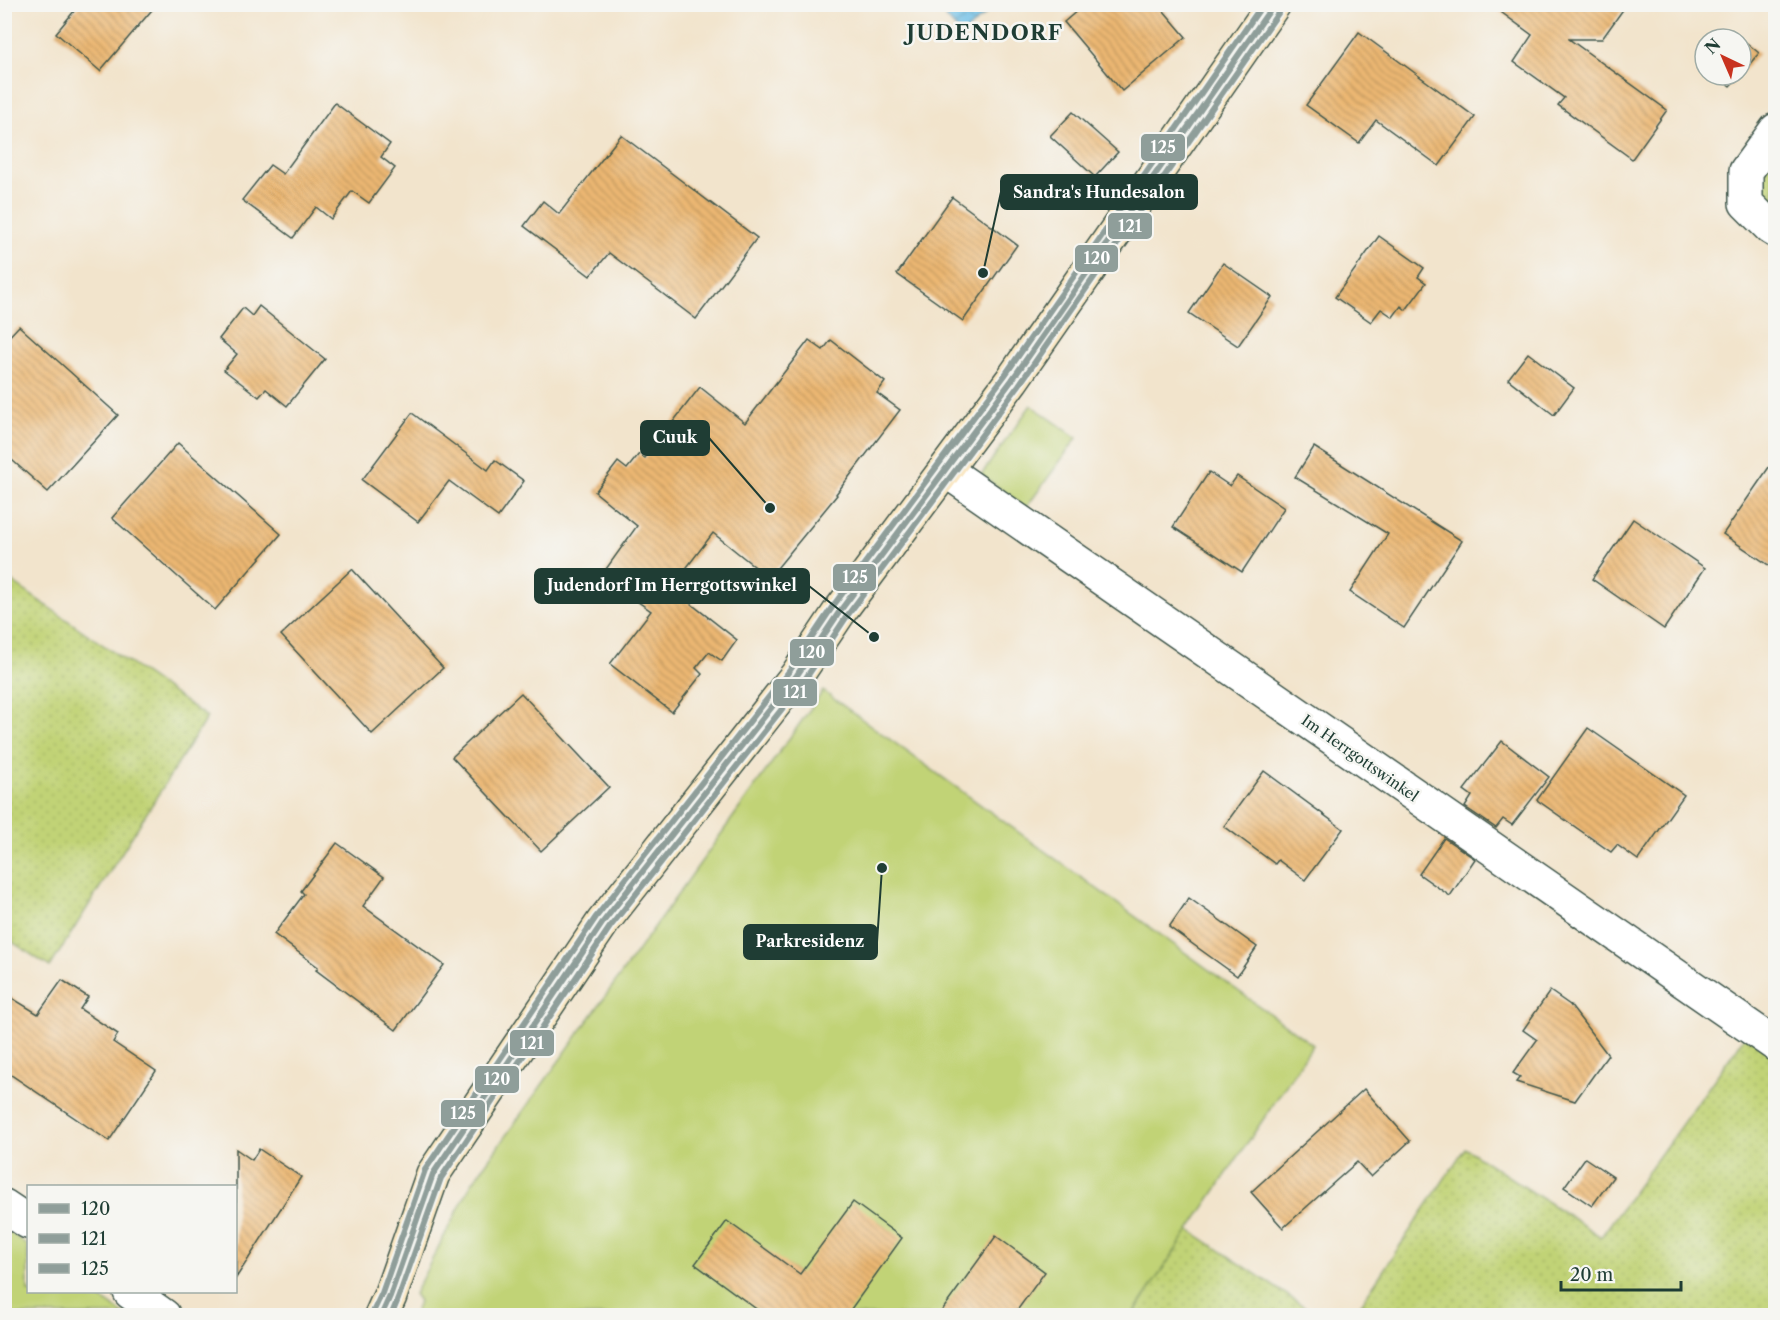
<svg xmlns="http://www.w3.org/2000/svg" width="1780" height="1320" viewBox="0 0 1780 1320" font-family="'Libre Caslon Text',serif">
<defs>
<pattern id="grass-dots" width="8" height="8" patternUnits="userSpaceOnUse" patternTransform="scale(1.5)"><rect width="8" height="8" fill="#c1d376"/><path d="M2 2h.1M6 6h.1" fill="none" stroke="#a5b667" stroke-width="1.8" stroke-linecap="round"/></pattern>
<pattern id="water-waves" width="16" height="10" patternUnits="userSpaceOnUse" patternTransform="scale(1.5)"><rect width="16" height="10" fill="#6abde6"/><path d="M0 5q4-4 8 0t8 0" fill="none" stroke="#579bbb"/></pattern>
<pattern id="building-back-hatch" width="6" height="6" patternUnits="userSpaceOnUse" patternTransform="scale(1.5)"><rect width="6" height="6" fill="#ecb772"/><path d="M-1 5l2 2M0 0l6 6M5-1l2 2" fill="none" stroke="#bf965e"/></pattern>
</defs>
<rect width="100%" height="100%" fill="#f6f6f2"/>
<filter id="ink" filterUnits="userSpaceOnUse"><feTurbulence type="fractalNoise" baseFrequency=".0167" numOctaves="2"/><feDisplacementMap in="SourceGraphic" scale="12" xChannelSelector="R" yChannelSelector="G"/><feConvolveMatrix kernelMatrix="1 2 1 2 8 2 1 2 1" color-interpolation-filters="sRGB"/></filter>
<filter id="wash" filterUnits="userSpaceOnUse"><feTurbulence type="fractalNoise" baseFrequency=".008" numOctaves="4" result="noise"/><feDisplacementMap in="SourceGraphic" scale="24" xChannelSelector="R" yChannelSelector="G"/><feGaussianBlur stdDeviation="1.35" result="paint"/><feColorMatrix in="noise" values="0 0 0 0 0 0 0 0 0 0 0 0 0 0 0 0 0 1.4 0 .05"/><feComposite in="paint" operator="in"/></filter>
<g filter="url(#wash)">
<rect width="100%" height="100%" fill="#f2e4cc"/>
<g fill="url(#grass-dots)" stroke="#708855" stroke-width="1.5">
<polygon points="1775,147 1775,219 1757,197 1758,171"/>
<polygon points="5,577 207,717 50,967 5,937"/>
<polygon points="1746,1035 1775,1054 1775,1315 1353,1316 1465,1148 1601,1237"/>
<polygon points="1188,1229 1317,1315 1132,1316"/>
</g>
<g fill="#c1d376" stroke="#708855" stroke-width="1.5">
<polygon points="1031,405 1077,438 1026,508 981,475"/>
<polygon points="823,691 1313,1045 1132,1315 414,1316 419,1301 414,1294 472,1183"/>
<polygon points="5,1228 28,1246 28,1292 92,1292 125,1315 5,1315"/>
</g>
<polygon fill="url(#water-waves)" stroke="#447d8d" stroke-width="1.5" points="953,5 953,4 995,5 962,35 943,14"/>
<g id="blocks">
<g fill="url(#building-back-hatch)">
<polygon points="80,4 157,4 100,71 56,33"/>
<polygon points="1085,4 1158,4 1186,37 1122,91 1064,22"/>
<polygon points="1490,4 1627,4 1602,39 1569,39 1667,110 1632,159 1558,105 1564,98 1514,62 1532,35"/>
<polygon points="1731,30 1759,53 1741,74 1741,39 1722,39"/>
<polygon points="1359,32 1475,117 1439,166 1376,120 1359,143 1306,105"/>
<polygon points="1717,75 1740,75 1730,86"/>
<polygon points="335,103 390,144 381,157 395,168 369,203 352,191 331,219 316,207 293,238 242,200 270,165 283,174"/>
<polygon points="1073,112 1118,152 1095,177 1050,136"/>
<polygon points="621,135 757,238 696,319 609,253 590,276 524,226 543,201 559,214"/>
<polygon points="952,197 1017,245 963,321 897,274"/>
<polygon points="1379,236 1424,268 1418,277 1426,283 1406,310 1401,306 1393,317 1381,309 1371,322 1335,297"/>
<polygon points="1223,263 1272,297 1238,346 1189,313"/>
<polygon points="259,306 325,359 287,406 266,389 259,397 224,370 237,354 219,339 243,308 252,316"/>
<polygon points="19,326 118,415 48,492 4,453 4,342"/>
<polygon points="809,340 823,350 831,340 885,382 877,393 900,410 836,494 837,495 769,578 713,533 671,588 737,640 722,661 709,652 696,668 702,674 672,712 610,664 651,611 601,576 637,526 595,492 618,462 627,469 639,454 645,458 700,387 745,423"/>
<polygon points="1528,353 1574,388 1554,415 1508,379"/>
<polygon points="412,413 488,470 495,460 524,481 498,517 449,481 418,522 362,480"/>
<polygon points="178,443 281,534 215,610 112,518"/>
<polygon points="1314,447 1462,541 1404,628 1350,592 1388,534 1295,477"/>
<polygon points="1776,457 1776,570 1723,534"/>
<polygon points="1209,472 1230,486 1237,476 1284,508 1242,572 1173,527"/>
<polygon points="1633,519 1705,568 1664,629 1592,579"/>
<polygon points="352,569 443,668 372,734 281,635"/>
<polygon points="521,693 609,787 541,851 452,757"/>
<polygon points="1588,728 1684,795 1638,860 1617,845 1611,852 1537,800"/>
<polygon points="1502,741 1549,777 1512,825 1503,819 1496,828 1465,807 1472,796 1464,790"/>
<polygon points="1264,771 1343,829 1305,880 1278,860 1275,864 1224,826"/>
<polygon points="1444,838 1475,859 1450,896 1419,874"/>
<polygon points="337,843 384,877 363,906 444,965 396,1030 316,970 318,967 274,934 304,894 301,891"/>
<polygon points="1189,898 1257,947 1237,976 1169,927"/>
<polygon points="62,980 88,997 80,1009 118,1034 113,1042 156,1071 109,1141 4,1070 4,993 38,1014"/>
<polygon points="1550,991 1570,1005 1608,1055 1575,1101 1516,1082 1520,1077 1513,1073 1537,1040 1523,1030"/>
<polygon points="1364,1089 1410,1141 1371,1177 1357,1162 1283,1228 1251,1192"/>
<polygon points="236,1149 252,1160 259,1149 301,1177 236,1278"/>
<polygon points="1585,1158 1613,1177 1592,1206 1564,1187"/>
<polygon points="853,1202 902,1238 846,1316 766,1316 695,1264 727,1221 800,1274"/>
<polygon points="996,1236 1045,1272 1013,1316 938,1316"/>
</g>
</g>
</g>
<g filter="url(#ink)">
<use href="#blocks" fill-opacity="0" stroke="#3f564b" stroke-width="1.5"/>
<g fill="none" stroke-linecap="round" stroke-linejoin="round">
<defs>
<g id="street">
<polyline points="1776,130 1746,171 1746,203 1771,228 1776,231"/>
<polyline points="945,470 1776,1045"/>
<polyline points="4,1206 28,1222"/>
<polyline points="130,1292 164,1316"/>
</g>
<polyline id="secondary" points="381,1316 390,1296 433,1174 603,922 797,675 840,611 1012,380 1274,4"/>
</defs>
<use href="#street" stroke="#3f564b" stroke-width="36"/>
<use href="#secondary" stroke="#3f564b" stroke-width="36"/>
<use href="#street" stroke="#fff" stroke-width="33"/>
<use href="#secondary" stroke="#fae7c3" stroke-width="33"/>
<defs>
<polyline id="bus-1" points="381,1316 390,1296 433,1174 603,922 797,675 840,611 1012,380 1274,4"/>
<polyline id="bus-2" points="391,1316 398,1299 441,1178 610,927 804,681 847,616 1019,385 1281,9"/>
<polyline id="bus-3" points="373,1312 382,1293 425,1170 596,917 790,670 833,606 1005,375 1263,4"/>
</defs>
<use href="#bus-1" stroke="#f6f6f2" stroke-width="10"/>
<use href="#bus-2" stroke="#f6f6f2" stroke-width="10"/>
<use href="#bus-3" stroke="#f6f6f2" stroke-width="10"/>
<use href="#bus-1" stroke="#8f9e9a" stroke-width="6"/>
<use href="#bus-2" stroke="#8f9e9a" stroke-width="6"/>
<use href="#bus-3" stroke="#8f9e9a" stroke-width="6"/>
</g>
</g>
<g text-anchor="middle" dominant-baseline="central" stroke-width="5" stroke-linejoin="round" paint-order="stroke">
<g font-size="15" fill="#1f3d34" stroke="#f6f6f2">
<text transform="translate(1360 758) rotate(35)">Im Herrgottswinkel</text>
</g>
<g font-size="21" font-weight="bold" letter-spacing="1.5" fill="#1f3d34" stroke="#f6f6f2">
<text x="985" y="32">JUDENDORF</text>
</g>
</g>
<path fill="none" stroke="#1f3d34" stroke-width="2" d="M983 273L1001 192M770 508L709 438M874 637L809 586M882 868L877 942"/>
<g fill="#1f3d34" stroke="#f6f6f2" stroke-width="2">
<circle cx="983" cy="273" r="6"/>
<circle cx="770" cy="508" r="6"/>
<circle cx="874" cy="637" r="6"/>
<circle cx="882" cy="868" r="6"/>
</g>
<g fill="#1f3d34" stroke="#1f3d34" stroke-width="2">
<rect x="1001" y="175" width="196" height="34" rx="6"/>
<rect x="641" y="421" width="68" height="34" rx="6"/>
<rect x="535" y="569" width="274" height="34" rx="6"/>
<rect x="744" y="925" width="133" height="34" rx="6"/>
</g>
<g font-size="16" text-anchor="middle" font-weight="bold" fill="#fff">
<text x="1099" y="198">Sandra's Hundesalon</text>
<text x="675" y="443">Cuuk</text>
<text x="672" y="591">Judendorf Im Herrgottswinkel</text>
<text x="810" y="947">Parkresidenz</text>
</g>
<g stroke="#f6f6f2" stroke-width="2">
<rect x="1140" y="133" width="46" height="29" rx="6" fill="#8f9e9a"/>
<rect x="1107" y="212" width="46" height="28" rx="6" fill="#8f9e9a"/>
<rect x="1074" y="244" width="45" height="29" rx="6" fill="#8f9e9a"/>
<rect x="832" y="563" width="45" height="29" rx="6" fill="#8f9e9a"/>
<rect x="789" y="638" width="46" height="29" rx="6" fill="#8f9e9a"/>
<rect x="772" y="678" width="46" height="29" rx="6" fill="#8f9e9a"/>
<rect x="509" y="1029" width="46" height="28" rx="6" fill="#8f9e9a"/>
<rect x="474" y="1065" width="46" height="29" rx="6" fill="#8f9e9a"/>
<rect x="440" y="1099" width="46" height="29" rx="6" fill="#8f9e9a"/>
</g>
<g font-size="16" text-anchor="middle" font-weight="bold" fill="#fff">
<text x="1163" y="153">125</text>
<text x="1130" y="232">121</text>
<text x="1097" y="264">120</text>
<text x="855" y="583">125</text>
<text x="812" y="658">120</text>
<text x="795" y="698">121</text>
<text x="532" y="1049">121</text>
<text x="497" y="1085">120</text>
<text x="463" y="1119">125</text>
</g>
<rect width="1780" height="1320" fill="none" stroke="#f6f6f2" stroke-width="24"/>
<rect x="27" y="1185" width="210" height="108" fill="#f6f6f2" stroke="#a0aca6" stroke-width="1.5"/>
<rect x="39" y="1204" width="30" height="9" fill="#8f9e9a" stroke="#a0aca6" stroke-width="1.5"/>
<text x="81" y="1215" font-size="18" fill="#1f3d34">120</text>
<rect x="39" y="1234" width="30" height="9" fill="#8f9e9a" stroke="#a0aca6" stroke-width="1.5"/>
<text x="81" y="1245" font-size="18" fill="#1f3d34">121</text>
<rect x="39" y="1264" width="30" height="9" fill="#8f9e9a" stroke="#a0aca6" stroke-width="1.5"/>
<text x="81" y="1275" font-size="18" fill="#1f3d34">125</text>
<g transform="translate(1723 57) rotate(316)"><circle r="28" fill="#f6f6f2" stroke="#a0aca6" stroke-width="1.5"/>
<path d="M0-4.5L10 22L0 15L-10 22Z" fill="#c8321e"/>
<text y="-9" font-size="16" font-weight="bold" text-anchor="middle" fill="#1f3d34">N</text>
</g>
<path d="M1561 1281v9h120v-9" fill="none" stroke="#1f3d34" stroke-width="3"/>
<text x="1570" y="1281" font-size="18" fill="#1f3d34" stroke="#f6f6f2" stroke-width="4.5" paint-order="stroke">20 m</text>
</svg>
